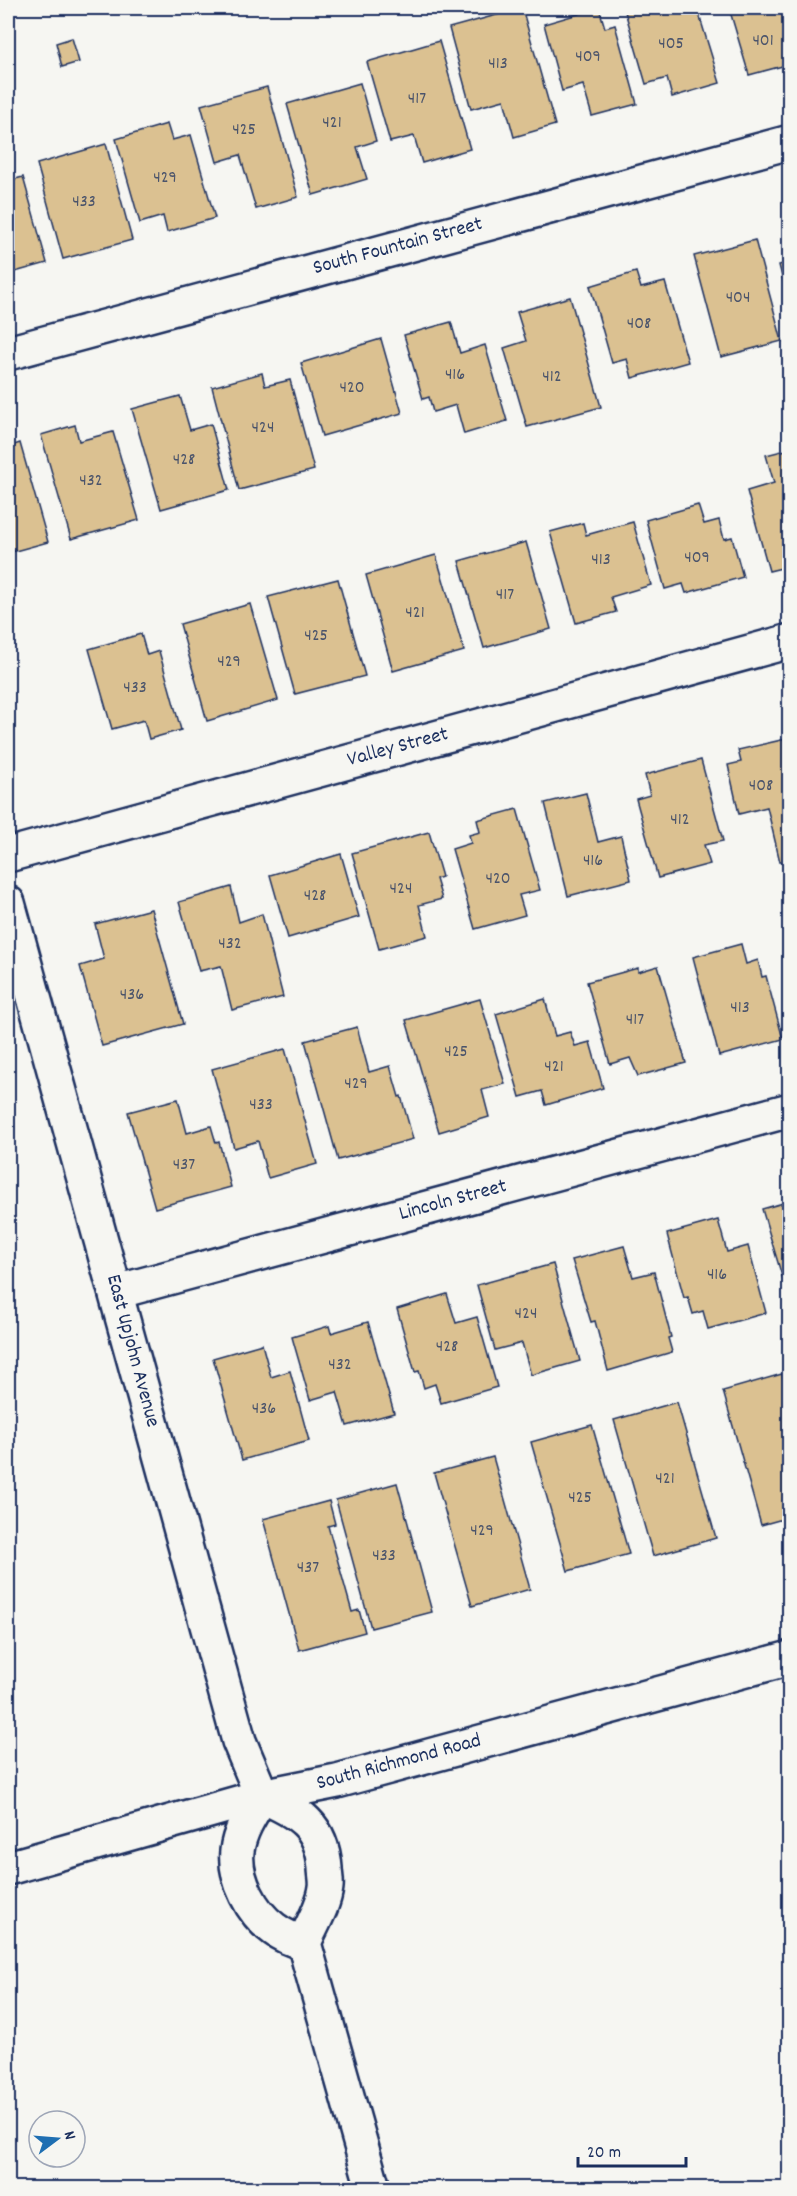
<svg xmlns="http://www.w3.org/2000/svg" width="797" height="2196" viewBox="0 0 797 2196" font-family="Dekko,sans-serif">
<rect width="100%" height="100%" fill="#f6f6f2"/>
<filter id="ink" filterUnits="userSpaceOnUse"><feTurbulence type="fractalNoise" baseFrequency=".0167" numOctaves="2"/><feDisplacementMap in="SourceGraphic" scale="12" xChannelSelector="R" yChannelSelector="G"/><feConvolveMatrix kernelMatrix="1 2 1 2 8 2 1 2 1" color-interpolation-filters="sRGB"/></filter>
<g filter="url(#ink)">
<g fill="#dbc191" stroke="#1b2f5e" stroke-width="1.5">
<polygon points="522,8 555,125 514,137 504,100 471,109 449,28"/>
<polygon points="599,8 605,28 615,25 637,104 592,116 583,85 562,91 544,24"/>
<polygon points="624,8 697,8 720,83 672,97 667,78 646,84"/>
<polygon points="729,8 789,8 790,40 784,42 790,64 749,75"/>
<polygon points="72,38 79,62 62,67 56,43"/>
<polygon points="439,41 470,149 422,163 414,136 390,142 367,62"/>
<polygon points="360,83 376,141 357,147 367,179 313,195 287,104"/>
<polygon points="267,87 298,197 256,209 240,155 217,162 201,105"/>
<polygon points="167,124 172,140 191,135 215,218 167,232 163,216 140,223 116,139"/>
<polygon points="106,144 132,240 63,259 37,164"/>
<polygon points="23,177 47,263 8,274 8,181"/>
<polygon points="755,240 782,341 721,357 694,256"/>
<polygon points="790,262 790,308 779,265"/>
<polygon points="636,272 641,288 665,282 688,362 632,378 627,359 612,363 590,286"/>
<polygon points="570,297 601,407 527,427 504,348 526,341 517,312"/>
<polygon points="451,322 460,353 485,345 507,421 464,434 456,405 433,412 429,397 423,399 404,335"/>
<polygon points="381,339 402,413 322,436 301,363"/>
<polygon points="262,373 265,386 290,380 314,470 239,490 212,387"/>
<polygon points="180,396 190,430 211,424 229,490 161,509 132,409"/>
<polygon points="75,425 79,441 113,432 139,520 71,539 41,435"/>
<polygon points="20,443 48,542 8,553 8,447"/>
<polygon points="790,449 790,566 769,571 747,491 774,483 766,455"/>
<polygon points="698,505 704,524 719,520 724,539 732,537 743,577 686,593 683,584 665,589 646,520"/>
<polygon points="633,522 651,585 611,597 616,612 576,623 550,532 583,523 586,535"/>
<polygon points="526,542 551,629 484,648 459,561"/>
<polygon points="436,555 464,651 393,671 366,575"/>
<polygon points="338,579 365,676 295,694 268,597"/>
<polygon points="250,604 278,700 207,721 180,624"/>
<polygon points="141,634 147,655 159,651 181,730 149,739 144,720 112,729 89,649"/>
<polygon points="786,739 790,751 790,860 780,862 767,807 739,814 728,765 741,762 738,750"/>
<polygon points="701,760 723,841 704,845 710,864 658,878 636,799 650,795 645,775"/>
<polygon points="586,793 598,842 621,836 631,880 568,896 545,803"/>
<polygon points="517,809 540,890 519,895 525,915 475,929 452,849 471,843 469,835 480,832 477,820"/>
<polygon points="429,832 442,877 436,879 442,899 419,905 427,936 379,949 352,853"/>
<polygon points="341,854 359,917 288,938 270,875"/>
<polygon points="231,887 239,922 262,914 283,997 232,1010 221,966 199,971 179,902"/>
<polygon points="151,909 183,1024 102,1046 80,966 104,959 95,924"/>
<polygon points="741,944 746,964 758,960 762,977 766,976 783,1039 719,1056 693,957"/>
<polygon points="658,966 686,1063 638,1076 630,1058 610,1064 587,982 638,968 638,972"/>
<polygon points="480,999 505,1084 482,1090 489,1117 439,1132 406,1020"/>
<polygon points="545,999 555,1036 570,1032 575,1046 590,1042 603,1088 546,1105 542,1091 520,1097 496,1014"/>
<polygon points="357,1027 369,1072 390,1066 399,1097 401,1096 413,1139 338,1160 305,1041"/>
<polygon points="285,1049 317,1164 268,1178 258,1141 234,1148 212,1069"/>
<polygon points="178,1099 187,1133 211,1126 216,1143 219,1142 231,1187 155,1208 128,1112"/>
<polygon points="790,1201 790,1303 762,1209"/>
<polygon points="718,1220 727,1252 748,1246 766,1313 708,1329 703,1311 693,1314 688,1297 684,1298 667,1234"/>
<polygon points="624,1246 633,1277 654,1272 671,1337 668,1338 672,1352 608,1371 595,1321 591,1322 572,1260"/>
<polygon points="553,1264 580,1361 531,1375 522,1343 495,1350 477,1285"/>
<polygon points="447,1294 456,1323 477,1317 497,1387 441,1403 435,1384 424,1388 419,1371 415,1372 397,1309"/>
<polygon points="368,1322 394,1413 347,1426 337,1392 310,1400 292,1337 329,1326 331,1333"/>
<polygon points="262,1344 271,1377 290,1371 309,1441 242,1460 213,1358"/>
<polygon points="782,1374 790,1402 790,1517 761,1525 723,1391"/>
<polygon points="677,1402 716,1538 653,1556 614,1420"/>
<polygon points="592,1425 629,1554 568,1571 531,1442"/>
<polygon points="493,1457 530,1589 472,1606 434,1473"/>
<polygon points="397,1483 432,1612 371,1628 336,1500"/>
<polygon points="329,1501 335,1524 328,1526 352,1612 359,1610 365,1632 299,1650 263,1519"/>
</g>
<g fill="none" stroke-linecap="round" stroke-linejoin="round">
<defs>
<g id="minor">
<polyline points="8,353 790,142"/>
<polyline points="8,855 790,641"/>
<polyline points="8,903 239,1741 262,1796"/>
<polyline points="116,1292 790,1110"/>
<path d="M262,1796C299,1812 322,1825 325,1868C325,1874 327,1881 326,1887C324,1906 311,1926 304,1943L373,2188"/>
<path d="M262,1796C252,1812 239,1831 237,1851C234,1879 252,1913 274,1929C283,1936 293,1940 304,1943"/>
<polyline points="8,1868 262,1796 337,1781 790,1658"/>
</g>
</defs>
<use href="#minor" stroke="#1b2f5e" stroke-width="38"/>
<use href="#minor" stroke="#f6f6f2" stroke-width="33"/>
</g>
</g>
<g text-anchor="middle" dominant-baseline="central" stroke-width="4.5" stroke-linejoin="round" paint-order="stroke">
<g font-size="18" fill="#4b546b">
<text x="763" y="41">401</text>
<text x="671" y="44">405</text>
<text x="588" y="57">409</text>
<text x="498" y="64">413</text>
<text x="417" y="99">417</text>
<text x="332" y="123">421</text>
<text x="244" y="130">425</text>
<text x="165" y="178">429</text>
<text x="84" y="202">433</text>
<text x="738" y="298">404</text>
<text x="639" y="324">408</text>
<text x="455" y="375">416</text>
<text x="552" y="377">412</text>
<text x="352" y="388">420</text>
<text x="263" y="428">424</text>
<text x="184" y="460">428</text>
<text x="91" y="481">432</text>
<text x="697" y="558">409</text>
<text x="601" y="560">413</text>
<text x="505" y="595">417</text>
<text x="415" y="613">421</text>
<text x="316" y="636">425</text>
<text x="229" y="662">429</text>
<text x="135" y="688">433</text>
<text x="761" y="786">408</text>
<text x="680" y="820">412</text>
<text x="593" y="861">416</text>
<text x="498" y="879">420</text>
<text x="401" y="889">424</text>
<text x="315" y="896">428</text>
<text x="230" y="944">432</text>
<text x="132" y="995">436</text>
<text x="740" y="1008">413</text>
<text x="635" y="1020">417</text>
<text x="456" y="1052">425</text>
<text x="554" y="1067">421</text>
<text x="356" y="1084">429</text>
<text x="261" y="1105">433</text>
<text x="184" y="1165">437</text>
<text x="717" y="1275">416</text>
<text x="526" y="1314">424</text>
<text x="447" y="1347">428</text>
<text x="340" y="1365">432</text>
<text x="264" y="1409">436</text>
<text x="665" y="1479">421</text>
<text x="580" y="1498">425</text>
<text x="482" y="1531">429</text>
<text x="384" y="1556">433</text>
<text x="308" y="1568">437</text>
</g>
<g font-size="21" fill="#1b2f5e" stroke="#f6f6f2">
<text transform="translate(398 247) rotate(-15)">South Fountain Street</text>
<text transform="translate(398 748) rotate(-15)">Valley Street</text>
<text transform="translate(453 1201) rotate(-15)">Lincoln Street</text>
<text transform="translate(132 1351) rotate(75)">East Upjohn Avenue</text>
<text transform="translate(399 1763) rotate(-15)">South Richmond Road</text>
</g>
</g>
<rect width="797" height="2196" fill="none" stroke="#f6f6f2" stroke-width="30"/>
<rect x="15" y="15" width="767" height="2166" fill="none" stroke="#1b2f5e" stroke-width="2" filter="url(#ink)"/>
<g transform="translate(57 2139) rotate(74)"><circle r="28" fill="#f6f6f2" stroke="#9ea6b7" stroke-width="1.5"/>
<path d="M0-4.5L10 22L0 15L-10 22Z" fill="#1f6fb2"/>
<text y="-9" font-size="16" font-weight="bold" text-anchor="middle" fill="#1b2f5e">N</text>
</g>
<path d="M578 2157v9h108v-9" fill="none" stroke="#1b2f5e" stroke-width="3"/>
<text x="587" y="2157" font-size="18" fill="#1b2f5e" stroke="#f6f6f2" stroke-width="4.5" paint-order="stroke">20 m</text>
</svg>
